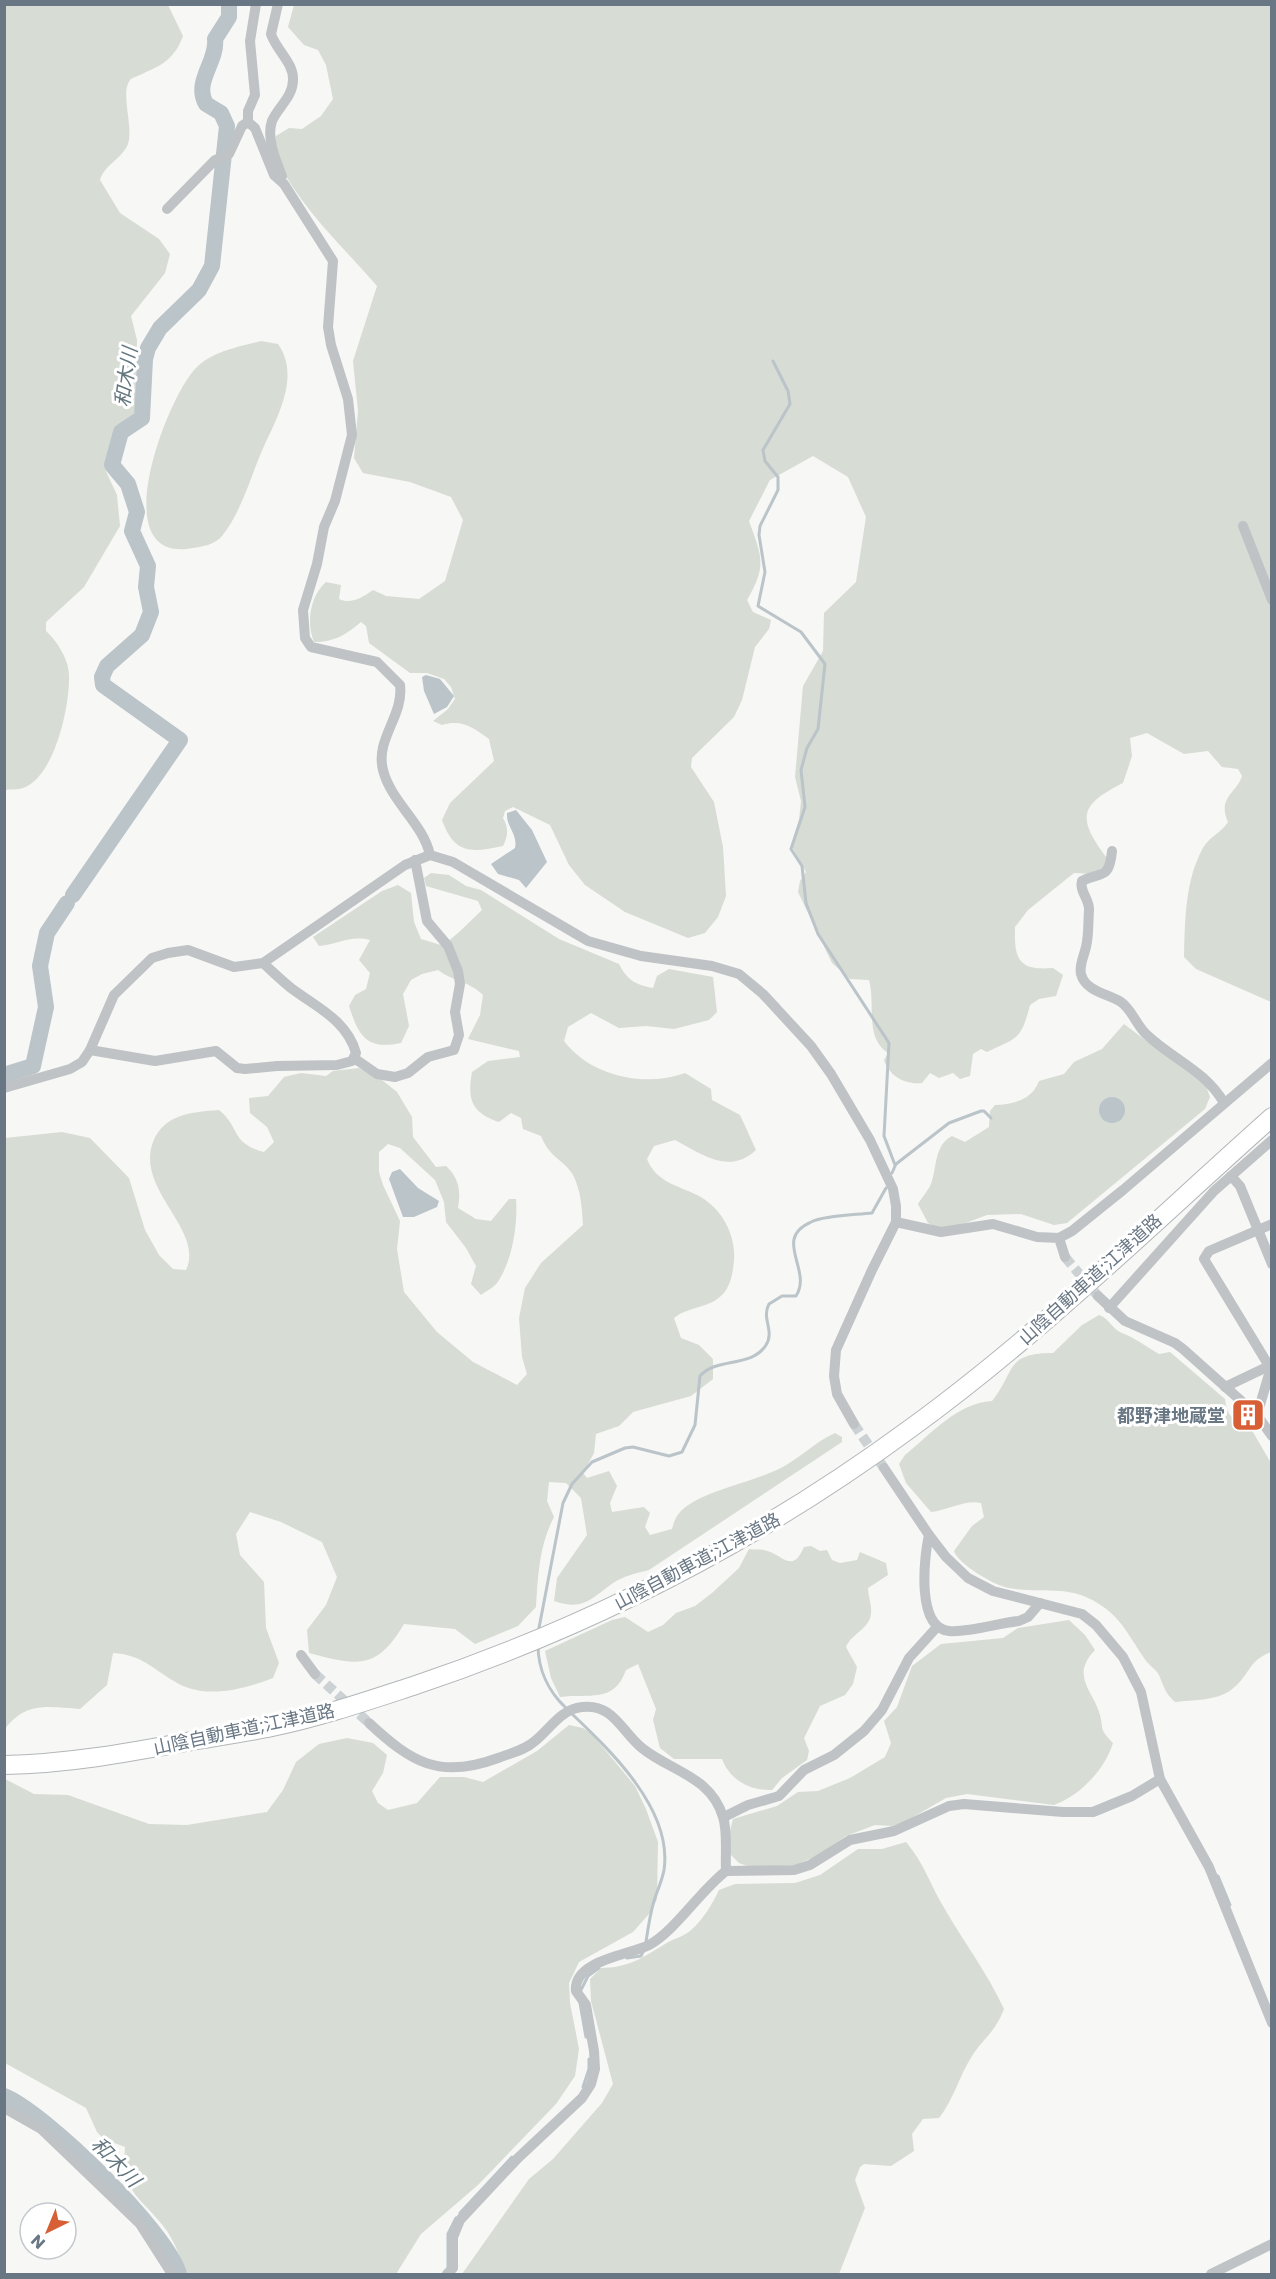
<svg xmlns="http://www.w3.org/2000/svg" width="1276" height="2279" viewBox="0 0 1276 2279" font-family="Poppins,'Noto Sans JP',sans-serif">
<rect width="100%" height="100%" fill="#f7f7f5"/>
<g fill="#d7dcd4">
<path d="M5,4L168,5L183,36C175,57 165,64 144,73C141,75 134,77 131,79C119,91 134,126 128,144C122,159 104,165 100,180L120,213L159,239L170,254L165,273L131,316L137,340L135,414L116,432L104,467L117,495L120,526L84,587L46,622V631C57,641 69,660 69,675C70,705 55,777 23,788C18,790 10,789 5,790Z"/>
<path d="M294,5H1271V1002L1196,969L1184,957C1185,921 1185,880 1203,848C1209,837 1222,832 1228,822C1217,797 1237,793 1242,776L1238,769L1222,767L1208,751L1184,754L1147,733L1130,738L1132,756L1123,783C1079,805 1077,818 1106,857V865L1093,874L1074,873L1028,910L1015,927C1014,960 1019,971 1053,968L1063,975L1056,996L1039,999L1030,1005C1021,1040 1018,1037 987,1052L981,1049L973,1054L970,1076L960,1079L953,1073L939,1078L930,1073L922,1083C905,1085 889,1076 884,1060L888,1053C864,1037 876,1005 869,980L850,979L832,963L798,892L800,881L806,872L791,845L799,820L801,801L795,777L803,686L823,651L824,613L856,582L866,517L848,477L813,456L770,480L749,521C762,557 767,566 747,600L753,612L771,620L769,629L755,647L742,700L734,717L692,758L691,767L714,802L723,847L726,896L718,917L705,933L688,938L625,912L585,885L569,865L550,825L513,807L505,811L503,818C509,828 508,836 503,846C471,853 454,854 442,820L450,803L494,761L489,739C473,728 463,719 442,725L433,721L448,709L455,699L451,687L444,679L427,673H410L369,643L366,626L361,622C346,635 334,642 314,642C306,623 310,596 326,582L341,585L339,599C351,605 363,597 373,590L386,596L419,599L445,581L463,520L451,497L410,482L363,473L354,458L358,411L353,361L377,286C338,241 296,204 272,149L276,136L289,128L302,129L321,116L333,99L326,65L318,50L304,45L288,27Z"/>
<path d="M261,341L278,344C300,375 279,414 264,446C251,475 242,511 222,536C216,544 202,547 193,548C103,565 166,400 195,369C212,351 239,347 261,341Z"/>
<path d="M431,873L449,875L466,886L481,890L559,939L619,964C627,980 636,985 653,988L657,976L669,969L713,977L717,1012L709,1020L674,1029L646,1026L619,1028L591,1013L568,1027L564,1041C590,1076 645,1088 685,1073L711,1089L712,1100L740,1115L756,1150C729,1175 703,1155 675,1140L654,1146L647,1159C656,1182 677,1185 697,1195C721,1207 736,1234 734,1260C733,1272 731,1285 723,1294C709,1309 691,1305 674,1318L681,1338L699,1345L713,1359V1379L691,1396L633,1412L619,1426L596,1434L594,1453L583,1473L587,1478L609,1471L617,1486L610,1503L612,1512L644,1507L650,1513L645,1527L650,1535L672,1529C675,1517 679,1511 690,1504C710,1490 755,1481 781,1468C800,1458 815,1442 835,1433L842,1437V1442L649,1570C637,1573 624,1576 613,1583C591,1599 583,1611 554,1601L557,1578L587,1535L581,1498L566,1483L549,1482L547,1501L554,1517C539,1546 538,1575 536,1607L518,1626L475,1644L455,1629L404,1624C377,1670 358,1666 309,1653L307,1630L326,1605L337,1577L322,1542L281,1522L250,1512L236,1534L240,1555L264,1582L266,1628L279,1663L273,1678C244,1689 208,1699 179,1684C153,1670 144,1655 113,1653L107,1685L80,1709C48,1707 26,1701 5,1729V1138L62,1132L90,1138L129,1178L145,1230L159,1255L173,1269L186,1270C205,1230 135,1190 153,1142C164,1114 192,1112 219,1110C241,1128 230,1143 264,1152L274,1142L267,1127L250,1113L249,1098L268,1096L284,1077L301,1073L326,1076L333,1071L359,1068L382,1080L397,1092L412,1117L413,1137L436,1167L446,1166C459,1178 461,1191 458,1208L476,1219L491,1221L509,1199H516C518,1225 512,1262 497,1283C493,1288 486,1291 481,1295L471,1284L476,1266L466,1248L446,1222L444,1202L435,1180L400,1148L388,1144L379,1152V1172L383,1185L400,1221L397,1249L404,1292L437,1332L473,1362L517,1385L527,1374L522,1357L519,1318L525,1288L541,1263L583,1225C582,1209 581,1190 573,1175C564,1159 550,1159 541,1136L523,1129L521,1118L511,1113L499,1122C472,1113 467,1100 472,1072L488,1061L520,1057L519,1051L468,1039L480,1015L483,995C469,981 454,982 438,970L422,974L411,980L403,994L409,1026L401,1043C367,1050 359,1037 349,1006L355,995L366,989L370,973L359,960L370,940C350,935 339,944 319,946L313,937L382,891L398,885L411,893L414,922L421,939L441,945C454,939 469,922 482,910L478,901L426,886L424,878Z"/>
<path d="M1124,1024L1206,1086L1210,1097L1205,1109L1067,1223L1054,1225L1021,1214L987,1215L955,1227H935L928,1223L918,1204C922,1197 928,1191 931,1184C937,1168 934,1145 952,1136L965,1142L989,1127L990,1111L995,1105C1014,1104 1032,1100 1039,1081L1064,1074L1074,1062L1102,1049Z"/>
<path d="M1099,1315C1109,1318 1112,1329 1122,1333C1137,1339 1145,1346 1159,1354L1170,1352L1225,1399C1227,1415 1231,1420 1247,1422L1271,1463V1652C1247,1661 1250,1676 1231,1690C1216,1701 1192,1700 1175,1702C1165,1693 1164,1687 1159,1675C1156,1669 1148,1665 1144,1658C1132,1641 1123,1621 1105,1608C1069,1582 1047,1595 1009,1588C995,1586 958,1564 954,1551L972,1526L984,1517L981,1503C966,1499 948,1510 931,1512L906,1483L899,1464L905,1455C931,1434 957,1403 992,1401C1016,1371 1005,1353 1053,1353L1082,1325Z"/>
<path d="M811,1546L820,1551L827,1550L832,1560L840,1563L857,1560L860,1552L886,1563L888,1575L868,1588C868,1596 872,1605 871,1613C870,1629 852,1633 846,1647L857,1667L853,1684L845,1695L820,1706L804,1738L809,1751L807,1760L782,1778L772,1790C750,1791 730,1780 722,1759H674L660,1748L653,1720L656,1709L638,1664L626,1670C614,1704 589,1693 560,1697L551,1678L545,1651L612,1620L625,1617L648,1632L663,1625L676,1613L695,1606L712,1593L739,1568L749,1549C753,1550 759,1549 764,1550C783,1554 792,1575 804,1547Z"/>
<path d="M1069,1620L1085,1635L1095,1650C1070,1676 1093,1690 1100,1715C1104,1732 1099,1728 1113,1743C1105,1769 1081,1795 1054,1805L967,1794L946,1798L908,1820L893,1826L875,1825L846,1836L815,1857L795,1865L750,1867L739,1863L729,1853V1835L733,1819L777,1806L798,1792L818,1791L850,1778L885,1757L891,1743L884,1721L897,1707L912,1666L941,1644L1003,1638L1018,1628Z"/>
<path d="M569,1725L583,1728L592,1734L635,1786L646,1809L658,1842L657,1899L649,1914L633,1932L579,1962L569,1983L570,2003L579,2049L575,2076L556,2104L478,2185L421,2234L396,2274H186C181,2259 176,2245 167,2231C142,2196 121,2196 125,2147L104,2139L97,2132L86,2108L5,2063V1779L34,1794L68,1795L149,1824L187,1825L267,1812L283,1790L296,1762L319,1744L347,1738L373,1743L387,1755L383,1773L372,1791L378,1803L388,1810L417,1803L440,1777H464L483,1782L537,1751Z"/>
<path d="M906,1842C925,1865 929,1882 943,1906C963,1941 987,1972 1004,2009C994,2034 985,2036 972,2056C959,2076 954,2099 939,2118L923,2119L912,2134L914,2151L891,2166L864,2164L860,2167L855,2180L865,2208L839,2274H462L529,2179L553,2159L602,2103L613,2084L591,2001L590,1979L601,1968C628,1968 644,1957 665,1944C672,1939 683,1937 690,1931C702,1921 712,1905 719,1890L735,1884L795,1883L820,1875L858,1849H882Z"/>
</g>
<g fill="#bac4c9">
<polygon points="426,675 440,679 454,696 447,707 434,714 424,691 422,677"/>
<path d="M516,810L532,830L547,862L526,888L519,880L498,874L491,864L515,848C518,834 506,827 507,813Z"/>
<circle cx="1112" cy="1110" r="13"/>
<polygon points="400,1169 418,1188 439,1201 437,1207 414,1217 403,1217 389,1179 392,1172"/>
</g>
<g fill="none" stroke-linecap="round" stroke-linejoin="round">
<g stroke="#bac4c9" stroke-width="3">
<polyline points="773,361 788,391 790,404 763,450 765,461 778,477 778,490 760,526 759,535 765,572 758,606 801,632 825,664 818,729 807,748 801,770 805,807 791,849 802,866 806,903 818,934 889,1043 884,1136 895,1165"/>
<polyline points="892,1173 896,1164 949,1123 981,1111 984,1111 991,1118"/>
<path d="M538,1633L563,1503L572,1484L592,1462L625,1448L633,1447L669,1456L682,1452L695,1425L700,1376C716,1357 752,1368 766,1345C775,1331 761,1318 769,1304L782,1296H796C813,1270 772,1239 811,1222C826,1215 856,1215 872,1213L886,1188"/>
<path d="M538,1645C538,1670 549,1692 566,1708"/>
<path d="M571,1713C611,1751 673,1810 664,1870C662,1881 657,1891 654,1901C650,1914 648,1928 646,1942"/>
<polyline points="1218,1876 1230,1905"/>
<polyline points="627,1958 641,1956 645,1948"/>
<polyline points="581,1990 588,1976 599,1968"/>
<polyline points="580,2003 586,2037"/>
<polyline points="583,2087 589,2069 589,2059"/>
<polyline points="460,2213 512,2157"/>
<polyline points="448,2270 448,2234 456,2218"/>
</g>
<g stroke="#bac4c9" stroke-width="16">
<path d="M73,895L180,740L103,685L102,677L107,666L142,635L151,612L146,587L148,566L132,531L137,512L128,484L112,465L121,432L142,418L145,359L148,348L160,328L199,290L212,266L227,126L221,113L206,104C193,82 218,61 215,39L229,17V4"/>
<polyline points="4,1075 33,1066 46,1007 40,966 47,933 67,903"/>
<path d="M4,2096C46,2113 168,2233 179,2274"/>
</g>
<g stroke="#ccd1d3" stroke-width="10" stroke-dasharray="10 5" stroke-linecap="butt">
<polyline points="1065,1257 1098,1296"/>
<polyline points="854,1424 884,1468"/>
<polyline points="315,1674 369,1723"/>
</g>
<defs>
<path id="motorway" d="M4,1765C66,1764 126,1753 186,1742C215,1737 244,1733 272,1727C320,1717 367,1701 413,1686C592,1626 759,1540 911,1428C1039,1335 1153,1223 1272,1117"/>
</defs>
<use href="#motorway" stroke="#b2b6b9" stroke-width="20"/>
<g stroke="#bfc3c6" stroke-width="10">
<path d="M256,4L250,41L255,95L248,111V122L255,128L274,175L284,184L333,261L328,327L331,345L348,399L352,435L335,501L324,527L317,564L303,610L305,638L311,647L377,662L400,685C404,716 375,739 383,770C391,802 423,823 430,855"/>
<path d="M278,4L271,34C276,50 294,63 293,80C293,97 278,107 272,121C266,138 276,161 282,176"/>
<polyline points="167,209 215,160 229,154 242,126 248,122"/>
<polyline points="1243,526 1272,600"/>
<path d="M1112,851C1109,881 1101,871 1082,881C1079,892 1090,899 1089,911C1088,922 1089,935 1086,947C1084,956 1079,965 1081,974C1085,991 1108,994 1121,1002C1132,1010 1136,1024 1146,1034C1172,1059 1206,1071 1224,1103"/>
<path d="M90,1050L155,1061L216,1051L237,1068L245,1069L277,1066L337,1065L352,1061L356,1053C347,1020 316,1007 291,988C281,980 272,971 263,963"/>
<polyline points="354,1058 377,1074 395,1077 408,1073 428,1057 454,1050 459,1035 455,1012 460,984 458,971 448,946 427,921 415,860"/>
<polyline points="4,1088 70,1069 82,1062 90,1050 114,995 152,958 168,953 188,950 234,967 263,963 405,865 430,855 453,862 588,941 641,956 712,966 739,974 763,994 811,1046 831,1074 870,1140 893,1189 896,1206 896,1222 872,1270 836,1350 834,1376 837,1394 854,1424"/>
<polyline points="1231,1176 1240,1186 1272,1264"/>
<polyline points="896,1222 941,1232 993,1224 1037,1237 1059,1238 1065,1257"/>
<polyline points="1059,1238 1072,1231 1123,1190 1272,1063"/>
<polyline points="1098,1296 1125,1321 1175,1343 1183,1349 1257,1415 1272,1436"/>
<polyline points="1109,1308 1214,1191 1272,1140"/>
<polyline points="1225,1387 1269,1366 1204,1259 1209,1251 1272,1224"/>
<polyline points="1257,1415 1272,1364"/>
<polyline points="884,1468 929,1535 946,1557 968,1578 993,1591 1082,1614 1096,1625 1123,1657 1141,1692 1160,1779 1209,1867 1272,2023"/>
<path d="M929,1535C924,1557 916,1628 949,1631C969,1633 998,1623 1019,1621L1028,1617L1040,1603"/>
<polyline points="301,1655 315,1674"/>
<path d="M369,1723C411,1762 439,1780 498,1758C511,1753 525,1750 535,1741C550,1729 561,1709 582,1707C613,1703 622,1732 642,1748C670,1771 711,1776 723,1817C728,1832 725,1855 726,1871"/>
<polyline points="724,1817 748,1805 779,1796 804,1770 834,1755 864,1731 882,1710 909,1658 937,1627"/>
<polyline points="4,2108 41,2129 140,2224 172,2274"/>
<path d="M447,2274L453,2268V2237L460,2220L518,2158L582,2098L591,2084L595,2069L594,2051L586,2005L576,1991C573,1960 630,1955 649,1945C675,1931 700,1891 726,1871L794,1870L810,1865L850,1840L894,1831L949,1806L964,1804L1063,1812H1093L1132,1796L1160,1779"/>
<polyline points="1211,2274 1272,2244"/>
</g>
<use href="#motorway" stroke="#fff" stroke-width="18"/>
</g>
<defs>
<symbol id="building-square" viewBox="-11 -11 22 22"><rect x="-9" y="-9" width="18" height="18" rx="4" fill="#d75e35" stroke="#fff"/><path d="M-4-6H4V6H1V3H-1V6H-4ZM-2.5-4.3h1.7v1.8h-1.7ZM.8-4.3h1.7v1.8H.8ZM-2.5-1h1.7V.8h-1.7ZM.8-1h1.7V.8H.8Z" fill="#fff"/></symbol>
</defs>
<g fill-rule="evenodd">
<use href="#building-square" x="1229" y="1396" width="38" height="38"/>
</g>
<g text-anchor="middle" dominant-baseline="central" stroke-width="6" stroke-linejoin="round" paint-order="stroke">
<g font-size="18" fill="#697784" stroke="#fff">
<text transform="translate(1090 1279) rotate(-42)">山陰自動車道;江津道路</text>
<text transform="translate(697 1561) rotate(-28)">山陰自動車道;江津道路</text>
<text transform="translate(244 1729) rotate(-12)">山陰自動車道;江津道路</text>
</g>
<g font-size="18" font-weight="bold" fill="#697784" stroke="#fff" text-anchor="end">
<text x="1225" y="1415">都野津地蔵堂</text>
</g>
<g font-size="20" font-style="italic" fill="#64777f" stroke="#fff">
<text transform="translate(126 377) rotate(-82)">和木川</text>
<text transform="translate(116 2162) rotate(46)">和木川</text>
</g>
</g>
<rect width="1276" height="2279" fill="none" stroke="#697784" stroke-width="12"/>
<g transform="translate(48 2231) rotate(223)"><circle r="28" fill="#ffffff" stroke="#c3c9ce" stroke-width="1.5"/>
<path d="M0-4.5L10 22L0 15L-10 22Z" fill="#d75e35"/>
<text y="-9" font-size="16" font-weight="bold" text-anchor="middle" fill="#697784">N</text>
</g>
</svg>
